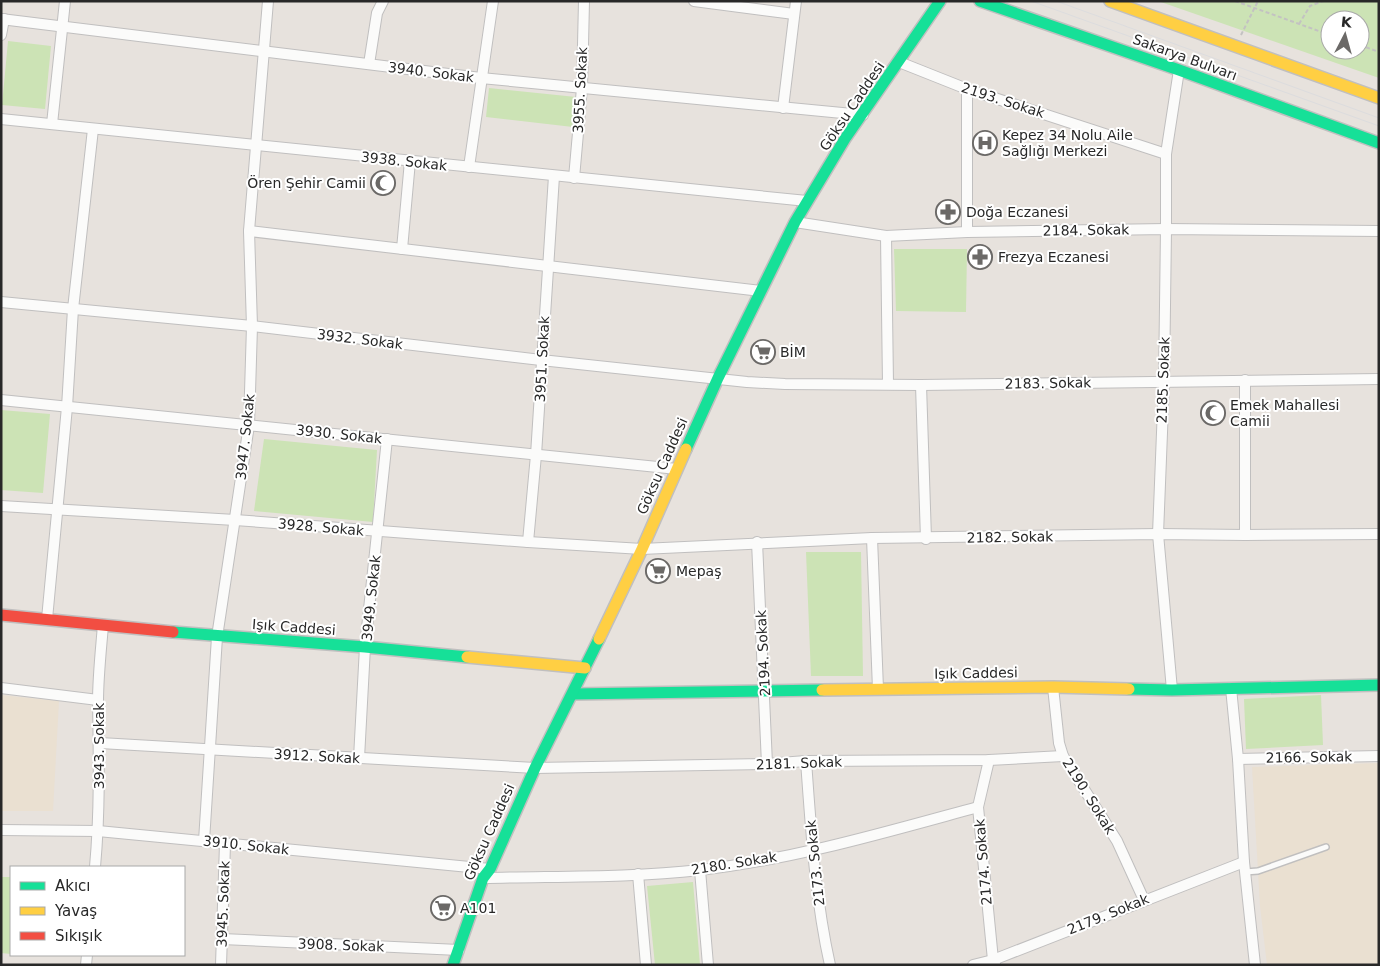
<svg xmlns="http://www.w3.org/2000/svg" width="1380" height="966" viewBox="0 0 1380 966" font-family="'DejaVu Sans',sans-serif">
<rect width="100%" height="100%" fill="#e7e2dd"/>
<g fill="#eae0d1">
<polygon points="1,695 59,701 53,811 1,811"/>
<polygon points="1379,763 1379,965 1267,965 1260,906 1252,767"/>
</g>
<g fill="#cce3b5" fill-rule="evenodd">
<path d="M1158,1H1379V78ZM1330,20H1360V50H1330Z"/>
<polygon points="8,41 51,46 45,109 2,105"/>
<polygon points="489,88 576,97 573,127 486,117"/>
<polygon points="894,249 967,249 966,312 896,311"/>
<polygon points="1,410 50,414 43,493 1,490"/>
<polygon points="264,439 377,450 373,522 254,511"/>
<polygon points="806,552 861,552 863,676 811,676"/>
<polygon points="1321,695 1323,745 1246,749 1244,699"/>
<polygon points="1,877 11,877 11,954 1,953"/>
<polygon points="693,882 700,965 655,965 647,886"/>
</g>
<g fill="none" stroke-linecap="round" stroke-linejoin="round">
<defs>
<polyline id="lane" points="1245,872 1258,871 1326,847"/>
<g id="street">
<polyline points="694,1 794,14"/>
<polyline points="1,19 481,78 863,115"/>
<polyline points="1,35 4,19"/>
<polyline points="899,62 967,89 1166,154"/>
<polyline points="369,64 377,13 383,1"/>
<polyline points="967,89 967,232"/>
<polyline points="783,108 796,1"/>
<polyline points="1,119 807,201"/>
<polyline points="52,124 65,1"/>
<polyline points="469,167 493,1"/>
<polyline points="574,178 582,88 584,1"/>
<polyline points="795,222 886,236 967,232 1166,229 1379,231"/>
<polyline points="249,231 761,291"/>
<polyline points="886,236 888,384"/>
<polyline points="402,249 410,161"/>
<polyline points="1,302 252,326 541,360 747,382 785,384 921,385 1379,379"/>
<polyline points="921,385 926,539"/>
<polyline points="1,400 677,469"/>
<polyline points="1,506 235,520 528,542 642,549 872,538 1158,534 1245,535 1379,534"/>
<polyline points="1245,535 1245,380"/>
<polyline points="872,538 878,689"/>
<polyline points="528,542 536,455 554,176"/>
<polyline points="757,542 767,764"/>
<polyline points="47,619 67,407 73,309 93,129"/>
<polyline points="1053,687 1059,743 1063,756 1117,841 1144,900"/>
<polyline points="1,688 98,700"/>
<polyline points="1231,688 1238,759 1244,862 1255,965"/>
<polyline points="1172,690 1158,534 1164,382 1166,229 1166,154 1179,70"/>
<polyline points="100,743 535,768 767,764 806,761 989,760 1063,756"/>
<polyline points="359,758 365,647 387,439"/>
<polyline points="1238,759 1379,756"/>
<polyline points="989,760 978,807 993,960 995,964"/>
<path d="M806,761C811,829 815,898 830,965"/>
<polyline points="1,830 98,831 490,869"/>
<polyline points="204,841 217,637 249,425 252,326 249,231 268,1"/>
<path d="M95,867C100,812 99,757 98,702C98,676 101,650 103,625"/>
<polyline points="700,870 708,965"/>
<polyline points="638,874 646,965"/>
<path d="M483,878C555,876 628,878 700,870C795,859 886,832 978,807"/>
<polyline points="222,939 459,950"/>
<polyline points="86,965 87,955"/>
<polyline points="221,965 225,844"/>
<polyline points="973,965 993,960 1244,862"/>
</g>
<g id="fast">
<polyline points="980,1 1179,70 1379,143"/>
<polyline points="686,449 718,378 795,222 846,137 940,1"/>
<polyline points="173,632 365,647 467,657"/>
<polyline points="1129,689 1172,690 1379,685"/>
<polyline points="573,694 822,690"/>
<polyline points="453,965 483,878 490,869 535,768 599,639"/>
</g>
<g id="slow">
<polyline points="1110,1 1379,98"/>
<polyline points="599,639 642,549 686,449"/>
<polyline points="467,657 585,668"/>
<polyline points="822,690 1053,687 1129,689"/>
</g>
<polyline id="jam" points="1,615 173,632"/>
</defs>
<use href="#lane" stroke="#c0bfbf" stroke-width="8"/>
<use href="#street" stroke="#c0bfbf" stroke-width="12"/>
<use href="#fast" stroke="#c0bfbf" stroke-width="14"/>
<use href="#slow" stroke="#c0bfbf" stroke-width="14"/>
<use href="#jam" stroke="#c0bfbf" stroke-width="14"/>
<g stroke="#c3c2c2" stroke-width="2" stroke-dasharray="4 2.5" stroke-linecap="butt">
<polyline points="1235,1 1330,35"/>
<polyline points="1299,24 1310,6 1323,1"/>
<polyline points="1241,35 1258,1"/>
<polyline points="1360,45 1379,52"/>
</g>
<use href="#lane" stroke="#fbfbfa" stroke-width="5"/>
<use href="#street" stroke="#fbfbfa" stroke-width="10"/>
<use href="#fast" stroke="#16e098" stroke-width="11"/>
<use href="#slow" stroke="#ffcf43" stroke-width="11"/>
<use href="#jam" stroke="#f24e42" stroke-width="11"/>
<g stroke="#dcdcde" stroke-width="1">
<polyline points="1031,1 1379,126"/>
<polyline points="1056,1 1379,118"/>
</g>
</g>
<defs>
<symbol id="hospital-ring" viewBox="-11 -11 22 22"><circle r="9.5" fill="#fff" stroke="#6b6967" stroke-width="1.5"/><path d="M-5-5h3v3.5h4V-5h3V5h-3V1.5h-4V5h-3Z" fill="#6b6967"/></symbol>
<symbol id="mosque-ring" viewBox="-11 -11 22 22"><circle r="9.5" fill="#fff" stroke="#6b6967" stroke-width="1.5"/><path d="M3.5-4.9A6 6 0 1 0 3.5 4.9A5 5 0 1 1 3.5-4.9Z" fill="#6b6967"/></symbol>
<symbol id="pharmacy-ring" viewBox="-11 -11 22 22"><circle r="9.5" fill="#fff" stroke="#6b6967" stroke-width="1.5"/><path d="M-2-6h4v4h4v4h-4v4h-4v-4h-4v-4h4Z" fill="#6b6967"/></symbol>
<symbol id="supermarket-ring" viewBox="-11 -11 22 22"><circle r="9.5" fill="#fff" stroke="#6b6967" stroke-width="1.5"/><path d="M-6-5.5h2.5l.6 2H6L4.5 2H-2.5L-4.4-4H-6ZM-1.5 3.2a1.3 1.3 0 1 0 .1 0ZM3 3.2a1.3 1.3 0 1 0 .1 0Z" fill="#6b6967"/></symbol>
</defs>
<g fill-rule="evenodd">
<use href="#hospital-ring" x="971" y="129" width="28" height="28"/>
<use href="#mosque-ring" x="369" y="169" width="28" height="28"/>
<use href="#pharmacy-ring" x="934" y="198" width="28" height="28"/>
<use href="#pharmacy-ring" x="966" y="243" width="28" height="28"/>
<use href="#supermarket-ring" x="749" y="338" width="28" height="28"/>
<use href="#mosque-ring" x="1199" y="399" width="28" height="28"/>
<use href="#supermarket-ring" x="644" y="557" width="28" height="28"/>
<use href="#supermarket-ring" x="429" y="894" width="28" height="28"/>
</g>
<g text-anchor="middle" dominant-baseline="central" stroke-width="4" stroke-linejoin="round" paint-order="stroke">
<g font-size="14" fill="#282828" stroke="#fff">
<text transform="translate(1185 57) rotate(20)">Sakarya Bulvarı</text>
<text transform="translate(431 72) rotate(7)">3940. Sokak</text>
<text transform="translate(580 90) rotate(-87)">3955. Sokak</text>
<text transform="translate(1003 100) rotate(18)">2193. Sokak</text>
<text transform="translate(852 106) rotate(-56)">Göksu Caddesi</text>
<text transform="translate(404 161) rotate(6)">3938. Sokak</text>
<text transform="translate(1086 230) rotate(-1)">2184. Sokak</text>
<text transform="translate(360 339) rotate(7)">3932. Sokak</text>
<text transform="translate(542 359) rotate(-87)">3951. Sokak</text>
<text transform="translate(1163 380) rotate(-88)">2185. Sokak</text>
<text transform="translate(1048 383) rotate(-1)">2183. Sokak</text>
<text transform="translate(339 434) rotate(6)">3930. Sokak</text>
<text transform="translate(245 437) rotate(-84)">3947. Sokak</text>
<text transform="translate(662 466) rotate(-66)">Göksu Caddesi</text>
<text transform="translate(321 527) rotate(5)">3928. Sokak</text>
<text transform="translate(1010 537) rotate(-1)">2182. Sokak</text>
<text transform="translate(371 598) rotate(-84)">3949. Sokak</text>
<text transform="translate(294 627) rotate(4)">Işık Caddesi</text>
<text transform="translate(763 653) rotate(-93)">2194. Sokak</text>
<text transform="translate(976 673) rotate(-1)">Işık Caddesi</text>
<text transform="translate(99 746) rotate(-90)">3943. Sokak</text>
<text transform="translate(317 756) rotate(3)">3912. Sokak</text>
<text transform="translate(1309 757) rotate(-1)">2166. Sokak</text>
<text transform="translate(799 763) rotate(-2)">2181. Sokak</text>
<text transform="translate(1089 796) rotate(58)">2190. Sokak</text>
<text transform="translate(489 832) rotate(-66)">Göksu Caddesi</text>
<text transform="translate(246 845) rotate(6)">3910. Sokak</text>
<text transform="translate(983 862) rotate(-95)">2174. Sokak</text>
<text transform="translate(734 863) rotate(-9)">2180. Sokak</text>
<text transform="translate(815 863) rotate(-96)">2173. Sokak</text>
<text transform="translate(223 904) rotate(-88)">3945. Sokak</text>
<text transform="translate(1108 914) rotate(-22)">2179. Sokak</text>
<text transform="translate(341 945) rotate(2)">3908. Sokak</text>
</g>
<g font-size="14" fill="#282828" stroke="#fff" text-anchor="start">
<text x="1002" y="135">Kepez 34 Nolu Aile<tspan x="1002" dy="16">Sağlığı Merkezi</tspan></text>
<text x="366" y="183" text-anchor="end">Ören Şehir Camii</text>
<text x="966" y="212">Doğa Eczanesi</text>
<text x="998" y="257">Frezya Eczanesi</text>
<text x="780" y="352">BİM</text>
<text x="1230" y="405">Emek Mahallesi<tspan x="1230" dy="16">Camii</tspan></text>
<text x="676" y="571">Mepaş</text>
<text x="460" y="908">A101</text>
</g>
</g>
<rect width="1380" height="966" fill="none" stroke="#282828" stroke-width="5"/>
<rect x="10" y="866" width="175" height="90" fill="#ffffff" stroke="#a9a9a9"/>
<rect x="20" y="882" width="25" height="8" fill="#16e098" stroke="#a9a9a9"/>
<text x="55" y="891" font-size="15" fill="#282828">Akıcı</text>
<rect x="20" y="907" width="25" height="8" fill="#ffcf43" stroke="#a9a9a9"/>
<text x="55" y="916" font-size="15" fill="#282828">Yavaş</text>
<rect x="20" y="932" width="25" height="8" fill="#f24e42" stroke="#a9a9a9"/>
<text x="55" y="941" font-size="15" fill="#282828">Sıkışık</text>
<g transform="translate(1345 35) rotate(6)"><circle r="24" fill="#ffffff" stroke="#a9a9a9"/>
<path d="M0-4L9 19L0 12L-9 19Z" fill="#6b6967"/>
<text y="-8" font-size="14" font-weight="bold" text-anchor="middle" fill="#282828">K</text>
</g>
</svg>
